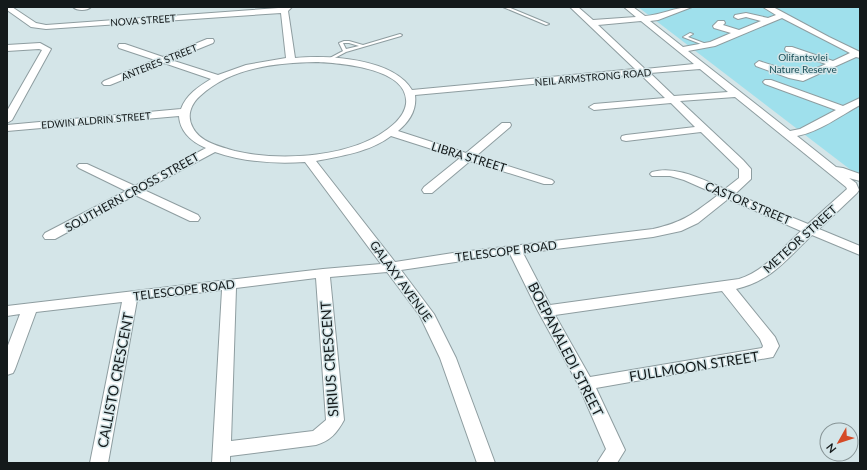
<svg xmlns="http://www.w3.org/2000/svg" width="867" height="470" viewBox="0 0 867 470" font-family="Lato,sans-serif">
<rect width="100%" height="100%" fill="#d4e5e8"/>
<polygon fill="#9fe0ec" points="638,7 860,7 860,177"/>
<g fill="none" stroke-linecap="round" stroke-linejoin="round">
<defs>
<g id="service">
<polygon points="503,7 508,7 549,24 546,25"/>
<polygon points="690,33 693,34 688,37 709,45 706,46 683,37"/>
<path d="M400,34L402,35L401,36L346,52L329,61L326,60L343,51L339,43L344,41H349L363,45ZM343,43H349L359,46L346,49Z"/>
</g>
<g id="minor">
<path d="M7,7H12L36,23L46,25L292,7L288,11L295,58C328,55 393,58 412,90L635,69L570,7H578L593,20L636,17L624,7H633L645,16C661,15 675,7 692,7L658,20L650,21L683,47L710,42L731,33L714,28L713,26L718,21H724L725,23L723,25L739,30L761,21L746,17L738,19L734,17L735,15L746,13L768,18L776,15L763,7H773L829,37L860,52V58L856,57L803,81L789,78L756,66L755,64L759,61L802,75L826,64L786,51L785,49L786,47H792L833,61L850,53L782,18L715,46L688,51L790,131L800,129L836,110L765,84L763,82L765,80H771L843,106L860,98V105C840,116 819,132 797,136L836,167L843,168L860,174V181L849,178L856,183L859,190L857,193L819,229L860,246V255L812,235C787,259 771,281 736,289L775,337L779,346L773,357L596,388L625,450L617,463H597L606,449L578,384L538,311L510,254L401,270L434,314L456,358L495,463H477L440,358L420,316L387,272L330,277L344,420C337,433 330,441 316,445L230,456V463H212L222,290L137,300L108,463H90L122,302L36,312L15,369L13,373L7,375V348L20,314L7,316V306L323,269L381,264L305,162C275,164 244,162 215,152L144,190L198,215L200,218L198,221H190L135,195L55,239H45L43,236L45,233L126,191L79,168L77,166L79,164H87L135,186L206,148C192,142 180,132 179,116L7,131V125L181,109C186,95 198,87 211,79L164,63L110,85H104L102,83L104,81L155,60L119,48L118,46L119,44H125L163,57L207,39H213L214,41L213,43L171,60L218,75L246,65L286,58L281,13L46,29L31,27L7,10ZM641,21L694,64L645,69L598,25ZM316,62C340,63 410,68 406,104C404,118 390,128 379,135C340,158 277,161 235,151C221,147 200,142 193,128C186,116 191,104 200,96C231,67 276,63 316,62ZM700,69L728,92L674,96L650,73ZM640,74L665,98L594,104L589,107L594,110L671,103L695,127L626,135L622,136L621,138L622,140L626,141L701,132L739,169V178L725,189C703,180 677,165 652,172L650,174L652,176H670L684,180L718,195C693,214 684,222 653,229L453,253L395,262L316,161C341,156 370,152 391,136L460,158L424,187L422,190L424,193H432L470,161L544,184H552L554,182L552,180L476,156L510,127L511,125L510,123H502L466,153L398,131C409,122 417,110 415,95ZM735,97L846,187L847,189L808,224L735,194L751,179V169L743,160L680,101ZM728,199L801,231C783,248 764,271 739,279L550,305L523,253L653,237L681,231L698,223ZM316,278L326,420L313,431L231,441L236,288ZM722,291L760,339L763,346L762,348L590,377L555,315Z"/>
<path d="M73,7H91C87,11 77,11 73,7Z"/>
<polygon points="40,43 51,49 12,120 7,123 7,111 42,50 39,49 7,51 7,45"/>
</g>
</defs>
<use href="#service" stroke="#8e9da0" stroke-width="2"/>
<use href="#minor" stroke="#8e9da0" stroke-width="2"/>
<use href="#service" fill="#fff" fill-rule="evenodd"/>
<use href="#minor" fill="#fff" fill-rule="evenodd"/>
</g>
<g text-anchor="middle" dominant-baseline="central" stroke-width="3" stroke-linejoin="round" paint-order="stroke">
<g font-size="10" fill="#141a1b" stroke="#d4e5e8">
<text transform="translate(143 20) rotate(-4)">NOVA STREET</text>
<text transform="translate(159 62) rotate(-22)">ANTERES STREET</text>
<text transform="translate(593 77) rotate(-5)">NEIL ARMSTRONG ROAD</text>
<text transform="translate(96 120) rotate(-5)">EDWIN ALDRIN STREET</text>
</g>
<g font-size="10" fill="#194e57" stroke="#d4e5e8">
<text x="803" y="57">Olifantsvlei<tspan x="803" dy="12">Nature Reserve</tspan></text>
</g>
<g font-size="12" fill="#141a1b" stroke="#d4e5e8">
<text transform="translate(469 157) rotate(17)">LIBRA STREET</text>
<text transform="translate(132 192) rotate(-29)">SOUTHERN CROSS STREET</text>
<text transform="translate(748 203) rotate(23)">CASTOR STREET</text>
<text transform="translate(800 239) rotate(-42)">METEOR STREET</text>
<text transform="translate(506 251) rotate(-7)">TELESCOPE ROAD</text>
<text transform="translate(401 281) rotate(54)">GALAXY AVENUE</text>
<text transform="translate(184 290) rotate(-7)">TELESCOPE ROAD</text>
</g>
<g font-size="14" fill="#141a1b" stroke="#d4e5e8">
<text transform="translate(566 349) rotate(63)">BOEPANALEDI STREET</text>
<text transform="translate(329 359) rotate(-94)">SIRIUS CRESCENT</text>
<text transform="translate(694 366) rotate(-9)">FULLMOON STREET</text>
<text transform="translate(115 380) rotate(-79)">CALLISTO CRESCENT</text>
</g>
</g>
<rect width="867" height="470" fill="none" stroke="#141a1b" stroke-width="16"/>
<g transform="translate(839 442) rotate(231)"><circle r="19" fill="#d4e5e8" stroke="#879496"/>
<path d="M0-3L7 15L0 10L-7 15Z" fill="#d54b27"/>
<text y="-6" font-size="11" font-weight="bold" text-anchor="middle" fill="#141a1b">N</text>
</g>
</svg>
